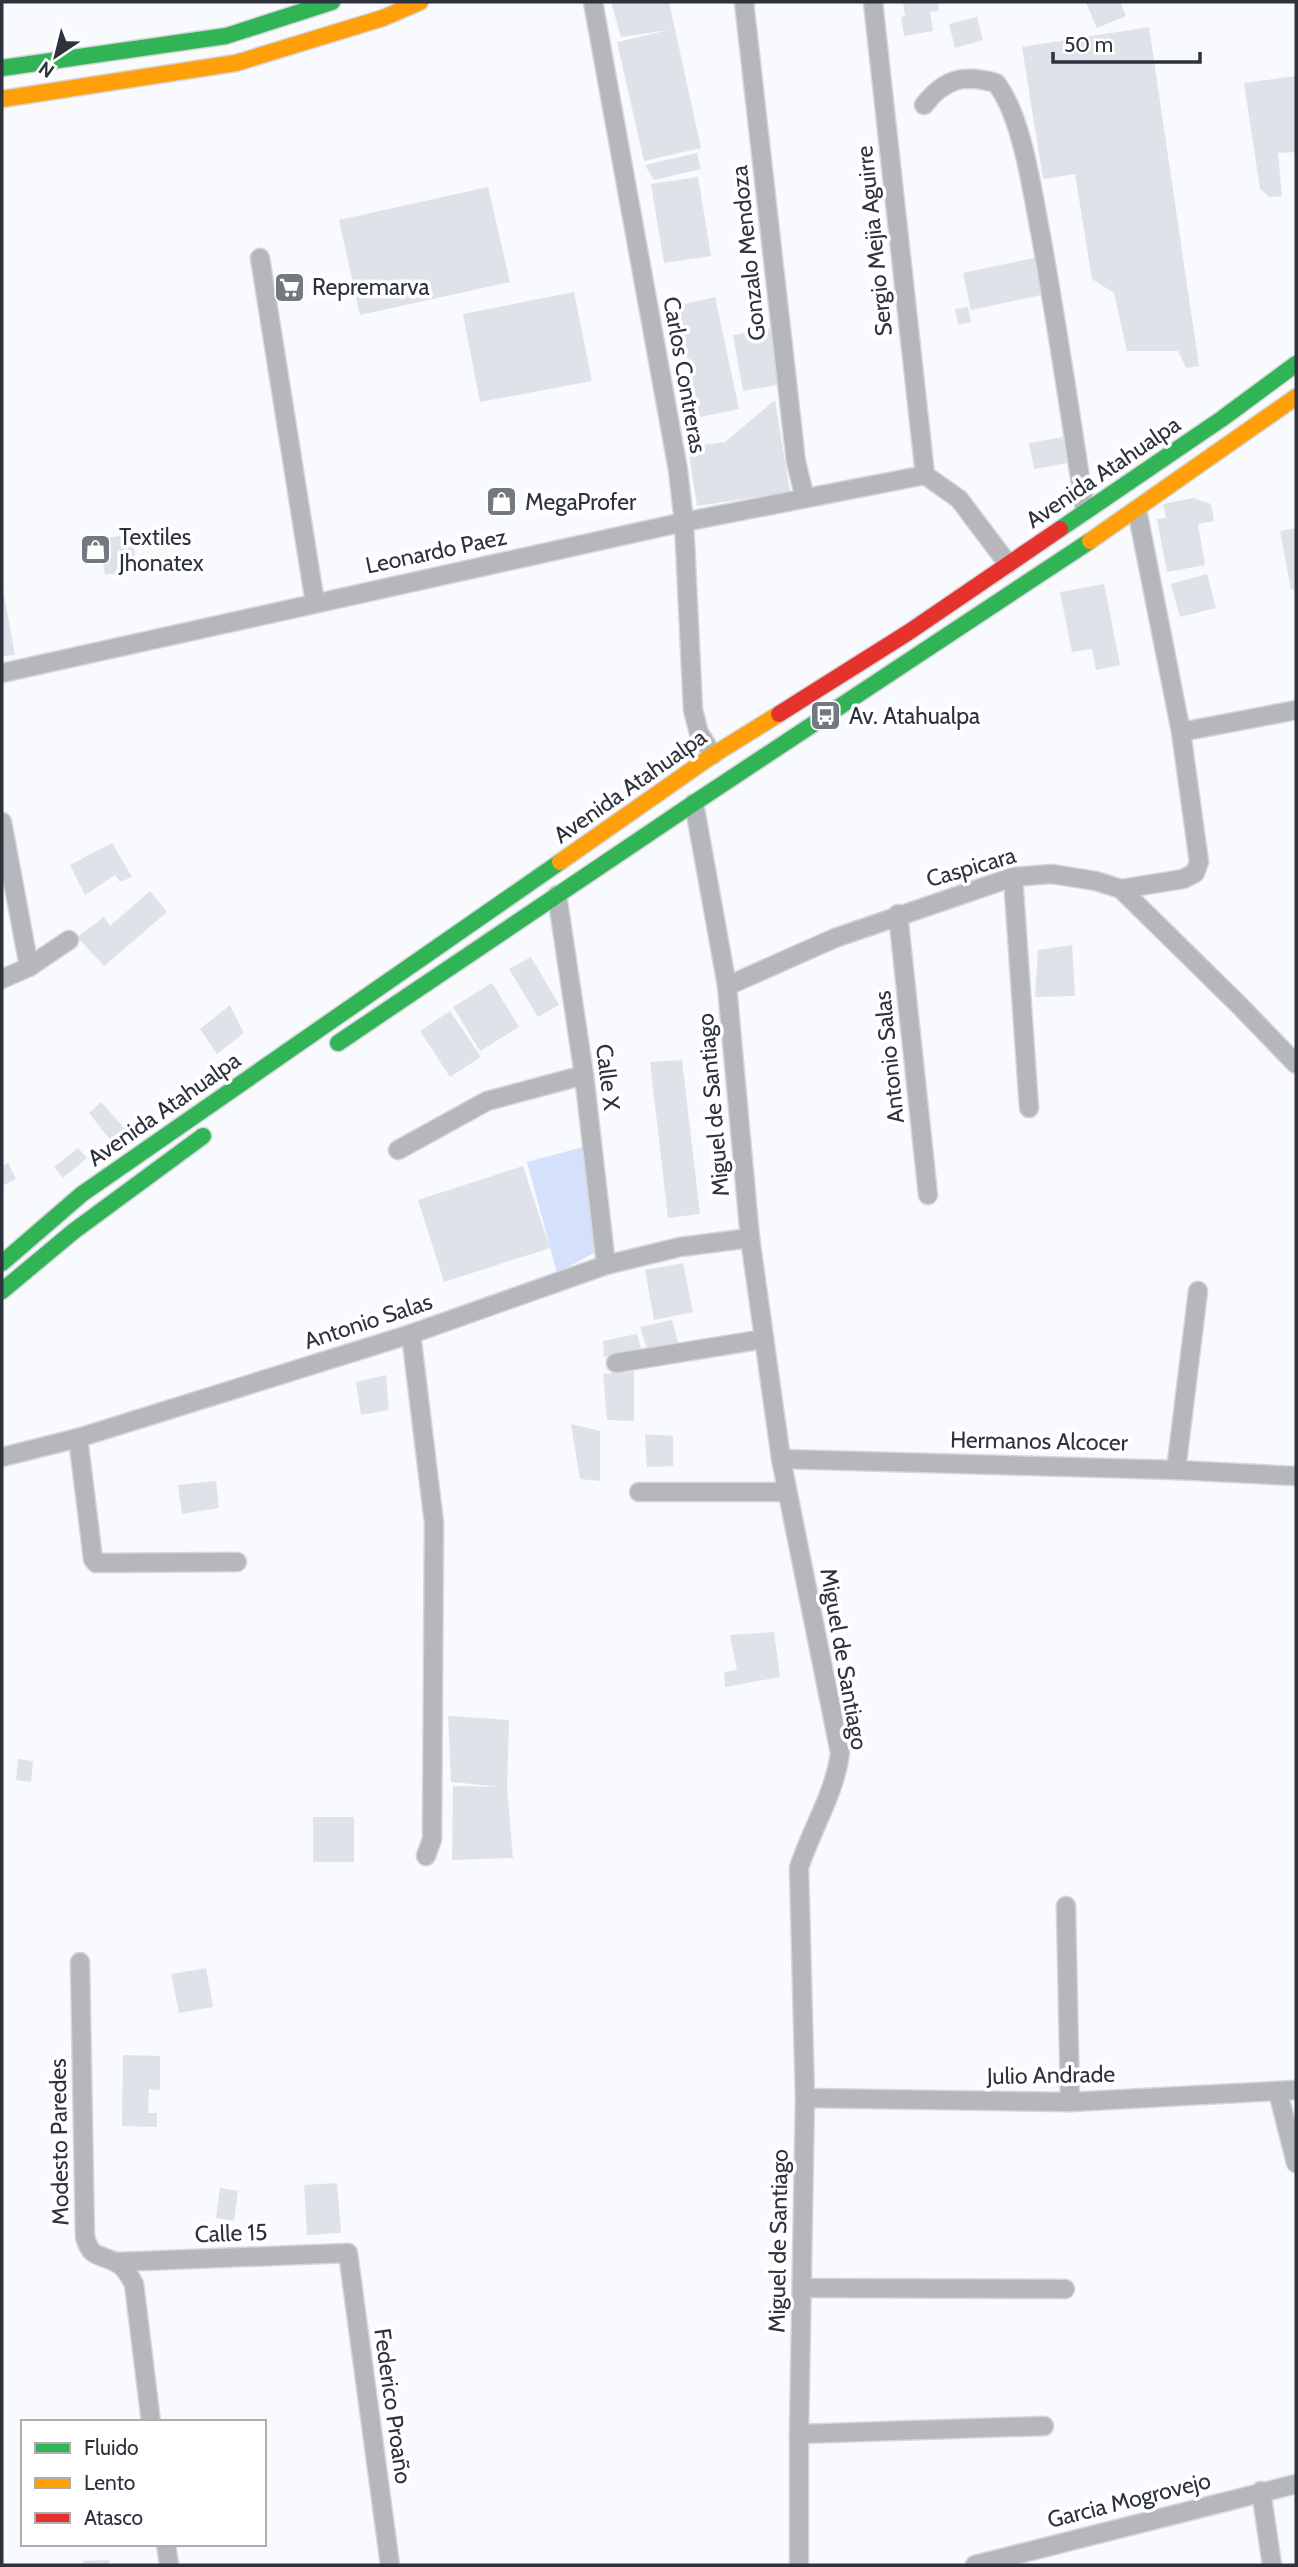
<svg xmlns="http://www.w3.org/2000/svg" width="1298" height="2567" viewBox="0 0 1298 2567" font-family="Cabin,sans-serif">
<rect width="100%" height="100%" fill="#f8fafd"/>
<polygon fill="#d4e0fc" points="587,1146 596,1252 557,1273 527,1162"/>
<g fill="#dfe2e9">
<polygon points="611,2 669,2 701,148 644,161 617,42 669,30 621,37"/>
<polygon points="903,2 938,2 939,11 930,12 933,31 904,36 901,17 905,16"/>
<polygon points="1089,2 1120,2 1126,16 1097,28 1086,3"/>
<polygon points="977,17 983,40 955,48 949,24"/>
<polygon points="1149,27 1199,366 1186,368 1178,351 1127,351 1114,293 1092,279 1075,174 1043,179 1022,47"/>
<polygon points="1296,76 1296,152 1278,153 1282,196 1270,197 1260,189 1244,83"/>
<polygon points="697,153 701,169 654,180 645,165"/>
<polygon points="698,177 711,256 664,263 651,184"/>
<polygon points="488,187 510,282 360,315 339,220"/>
<polygon points="1038,257 1046,294 971,310 963,273"/>
<polygon points="574,292 592,381 480,402 463,314"/>
<polygon points="715,297 739,409 700,417 676,306"/>
<polygon points="968,307 971,322 958,325 955,309"/>
<polygon points="773,328 783,384 743,391 733,335"/>
<polygon points="775,400 790,492 697,506 688,447 725,442"/>
<polygon points="1063,437 1067,463 1034,469 1029,443"/>
<polygon points="1193,498 1211,504 1214,521 1198,524 1205,565 1167,572 1157,519 1166,518 1163,504"/>
<polygon points="1296,528 1296,589 1291,590 1280,531"/>
<polygon points="133,534 136,570 105,575 99,539"/>
<polygon points="1207,574 1216,608 1180,617 1171,584"/>
<polygon points="2,584 15,655 2,656"/>
<polygon points="1104,584 1120,665 1096,670 1092,649 1072,652 1060,592"/>
<polygon points="112,843 132,877 120,882 115,875 85,895 70,865"/>
<polygon points="150,891 167,912 104,966 77,937 104,917 110,926"/>
<polygon points="1072,945 1075,996 1035,997 1038,950"/>
<polygon points="531,957 559,1005 538,1017 509,969"/>
<polygon points="492,983 519,1027 480,1051 453,1007"/>
<polygon points="230,1005 244,1033 217,1054 200,1029"/>
<polygon points="450,1011 481,1057 450,1077 420,1031"/>
<polygon points="682,1060 700,1214 668,1218 650,1062"/>
<polygon points="101,1102 126,1130 111,1141 89,1113"/>
<polygon points="78,1148 87,1158 63,1178 54,1167"/>
<polygon points="8,1163 16,1179 2,1186 2,1166"/>
<polygon points="523,1166 550,1248 444,1282 418,1200"/>
<polygon points="683,1263 693,1312 654,1320 645,1270"/>
<polygon points="672,1320 678,1343 647,1349 640,1327"/>
<polygon points="637,1334 641,1349 604,1357 603,1341"/>
<polygon points="634,1371 634,1421 607,1420 603,1374"/>
<polygon points="386,1375 389,1410 361,1415 356,1382"/>
<polygon points="571,1424 600,1431 600,1481 580,1479"/>
<polygon points="645,1434 673,1436 673,1466 647,1467"/>
<polygon points="216,1481 219,1508 182,1514 178,1485"/>
<polygon points="774,1632 780,1677 725,1687 724,1672 737,1670 730,1635"/>
<polygon points="448,1716 509,1720 507,1787 513,1858 452,1860 453,1786 501,1787 451,1782"/>
<polygon points="18,1759 33,1761 31,1782 16,1780"/>
<rect x="313" y="1817" width="41" height="45"/>
<polygon points="206,1968 213,2007 179,2013 171,1974"/>
<polygon points="123,2055 160,2056 160,2090 149,2089 148,2113 157,2113 157,2127 122,2126"/>
<polygon points="337,2183 341,2233 307,2235 304,2185"/>
<polygon points="220,2188 238,2191 234,2221 216,2218"/>
<polygon points="109,2560 109,2565 83,2565 83,2561"/>
</g>
<g fill="none" stroke-linecap="round" stroke-linejoin="round">
<defs>
<g id="street">
<polyline points="593,2 678,470 684,522 693,710 699,733 713,755"/>
<polyline points="744,2 796,462 805,498"/>
<polyline points="873,2 925,475"/>
<path d="M924,105C945,78 964,74 996,83C1022,116 1032,190 1040,231C1057,324 1071,418 1085,511"/>
<polyline points="260,258 315,603"/>
<polyline points="2,673 684,522 925,475 959,499 1008,564"/>
<polyline points="1181,732 1296,710"/>
<path d="M694,803L727,986L750,1238L781,1459L840,1753C835,1793 811,1830 799,1868L805,2098L799,2434V2565"/>
<polyline points="2,822 29,967 2,979"/>
<polyline points="1013,877 1029,1108"/>
<polyline points="1121,889 1183,879 1195,873 1199,862 1181,732 1137,510"/>
<polyline points="557,895 584,1075 606,1265"/>
<polyline points="898,914 928,1195"/>
<polyline points="29,967 69,940"/>
<polyline points="727,986 835,938 1013,877 1052,874 1096,881 1121,889 1239,1005 1296,1064"/>
<polyline points="398,1150 487,1101 584,1075"/>
<polyline points="411,1334 434,1523 432,1839 426,1856"/>
<polyline points="616,1363 764,1339"/>
<polyline points="78,1438 93,1559 96,1563 237,1562"/>
<polyline points="2,1457 78,1438 411,1334 606,1265 680,1247 750,1238"/>
<polyline points="781,1459 1176,1470 1296,1476"/>
<polyline points="1176,1470 1198,1291"/>
<polyline points="639,1492 787,1492"/>
<polyline points="1066,1906 1070,2102"/>
<path d="M80,1962L85,2237C91,2258 97,2253 115,2262C124,2266 129,2275 134,2284L151,2422"/>
<polyline points="1278,2092 1296,2163"/>
<polyline points="805,2098 1070,2102 1296,2090"/>
<polyline points="116,2262 348,2253 390,2565"/>
<polyline points="802,2288 1065,2289"/>
<polyline points="799,2434 1044,2426"/>
<polyline points="1261,2491 1272,2565"/>
<polyline points="166,2544 169,2565"/>
<polyline points="975,2565 1296,2484"/>
</g>
<g id="fast">
<polyline points="2,68 226,36 332,2"/>
<polyline points="1060,529 1223,418 1296,364"/>
<polyline points="338,1043 694,803 1090,541"/>
<polyline points="2,1263 82,1194 560,862"/>
<polyline points="2,1291 74,1231 203,1136"/>
</g>
<g id="slow">
<polyline points="2,99 236,63 383,18 420,2"/>
<polyline points="1090,541 1296,397"/>
<polyline points="560,862 713,755 779,714"/>
</g>
<polyline id="jam" points="779,714 909,632 1060,529"/>
</defs>
<use href="#street" stroke="#d4d6da" stroke-width="21"/>
<use href="#fast" stroke="#d4d6da" stroke-width="19"/>
<use href="#slow" stroke="#d4d6da" stroke-width="19"/>
<use href="#jam" stroke="#d4d6da" stroke-width="19"/>
<use href="#street" stroke="#b5b7bc" stroke-width="18"/>
<use href="#fast" stroke="#30b455" stroke-width="16"/>
<use href="#slow" stroke="#ff9f0a" stroke-width="16"/>
<use href="#jam" stroke="#e5322d" stroke-width="16"/>
</g>
<defs>
<symbol id="supermarket-square" viewBox="-11 -11 22 22"><rect x="-9" y="-9" width="18" height="18" rx="4" fill="#747880" stroke="#fff"/><path d="M-6-5.5h2.5l.6 2H6L4.5 2H-2.5L-4.4-4H-6ZM-1.5 3.2a1.3 1.3 0 1 0 .1 0ZM3 3.2a1.3 1.3 0 1 0 .1 0Z" fill="#fff"/></symbol>
<symbol id="shop-square" viewBox="-11 -11 22 22"><rect x="-9" y="-9" width="18" height="18" rx="4" fill="#747880" stroke="#fff"/><path d="M-5-2.5h2.3a2.7 3.5 0 0 1 5.4 0H5L5.5 6h-11ZM-1.5-2.5h3a1.5 2.3 0 0 0-3 0Z" fill="#fff"/></symbol>
<symbol id="bus-square" viewBox="-11 -11 22 22"><rect x="-9" y="-9" width="18" height="18" rx="4" fill="#747880" stroke="#fff"/><path d="M-5-6H5V4H4V6H2V4H-2V6H-4V4H-5ZM-3.5-4V0h7V-4ZM-3.5 1.2v1.5H-2V1.2ZM2 1.2v1.5H3.5V1.2Z" fill="#fff"/></symbol>
</defs>
<g fill-rule="evenodd">
<use href="#supermarket-square" x="272" y="270" width="35" height="35"/>
<use href="#shop-square" x="484" y="484" width="35" height="35"/>
<use href="#shop-square" x="78" y="532" width="35" height="35"/>
<use href="#bus-square" x="808" y="698" width="35" height="35"/>
</g>
<g text-anchor="middle" dominant-baseline="central" stroke-width="7" stroke-linejoin="round" paint-order="stroke">
<g font-size="23" fill="#2d323d" stroke="#fff">
<text transform="translate(874 241) rotate(-96)">Sergio Mejia Aguirre</text>
<text transform="translate(748 253) rotate(-96)">Gonzalo Mendoza</text>
<text transform="translate(685 375) rotate(80)">Carlos Contreras</text>
<text transform="translate(1103 472) rotate(-34)">Avenida Atahualpa</text>
<text transform="translate(436 551) rotate(-12)">Leonardo Paez</text>
<text transform="translate(630 786) rotate(-35)">Avenida Atahualpa</text>
<text transform="translate(971 867) rotate(-16)">Caspicara</text>
<text transform="translate(889 1057) rotate(-96)">Antonio Salas</text>
<text transform="translate(608 1077) rotate(83)">Calle X</text>
<text transform="translate(713 1105) rotate(-95)">Miguel de Santiago</text>
<text transform="translate(164 1109) rotate(-35)">Avenida Atahualpa</text>
<text transform="translate(368 1321) rotate(-18)">Antonio Salas</text>
<text transform="translate(1039 1441) rotate(1)">Hermanos Alcocer</text>
<text transform="translate(844 1659) rotate(80)">Miguel de Santiago</text>
<text transform="translate(1051 2075) rotate(-1)">Julio Andrade</text>
<text transform="translate(59 2142) rotate(-91)">Modesto Paredes</text>
<text transform="translate(231 2233) rotate(-2)">Calle 15</text>
<text transform="translate(778 2241) rotate(-89)">Miguel de Santiago</text>
<text transform="translate(393 2406) rotate(82)">Federico Proaño</text>
<text transform="translate(1129 2500) rotate(-14)">Garcia Mogrovejo</text>
</g>
<g font-size="23" fill="#2d323d" stroke="#fff" text-anchor="start">
<text x="312" y="287">Repremarva</text>
<text x="525" y="502">MegaProfer</text>
<text x="119" y="537">Textiles<tspan x="119" dy="26">Jhonatex</tspan></text>
<text x="849" y="716">Av. Atahualpa</text>
</g>
</g>
<rect width="1298" height="2567" fill="none" stroke="#2d323d" stroke-width="7"/>
<rect x="21" y="2420" width="245" height="126" fill="#ffffff" stroke="#abadb1" stroke-width="2"/>
<rect x="35" y="2443" width="35" height="10" fill="#30b455" stroke="#abadb1" stroke-width="2"/>
<text x="84" y="2455" font-size="21" fill="#2d323d">Fluido</text>
<rect x="35" y="2478" width="35" height="10" fill="#ff9f0a" stroke="#abadb1" stroke-width="2"/>
<text x="84" y="2490" font-size="21" fill="#2d323d">Lento</text>
<rect x="35" y="2513" width="35" height="10" fill="#e5322d" stroke="#abadb1" stroke-width="2"/>
<text x="84" y="2525" font-size="21" fill="#2d323d">Atasco</text>
<g transform="translate(56 56) rotate(215)" stroke="#ffffff" stroke-width="5" paint-order="stroke">
<path d="M0-5L12 26L0 18L-12 26Z" fill="#2d323d"/>
<text y="-10" font-size="19" font-weight="bold" text-anchor="middle" fill="#2d323d">N</text>
</g>
<path d="M1053 52v10h147v-10" fill="none" stroke="#2d323d" stroke-width="3.5"/>
<text x="1064" y="52" font-size="21" fill="#2d323d" stroke="#ffffff" stroke-width="5" paint-order="stroke">50 m</text>
</svg>
